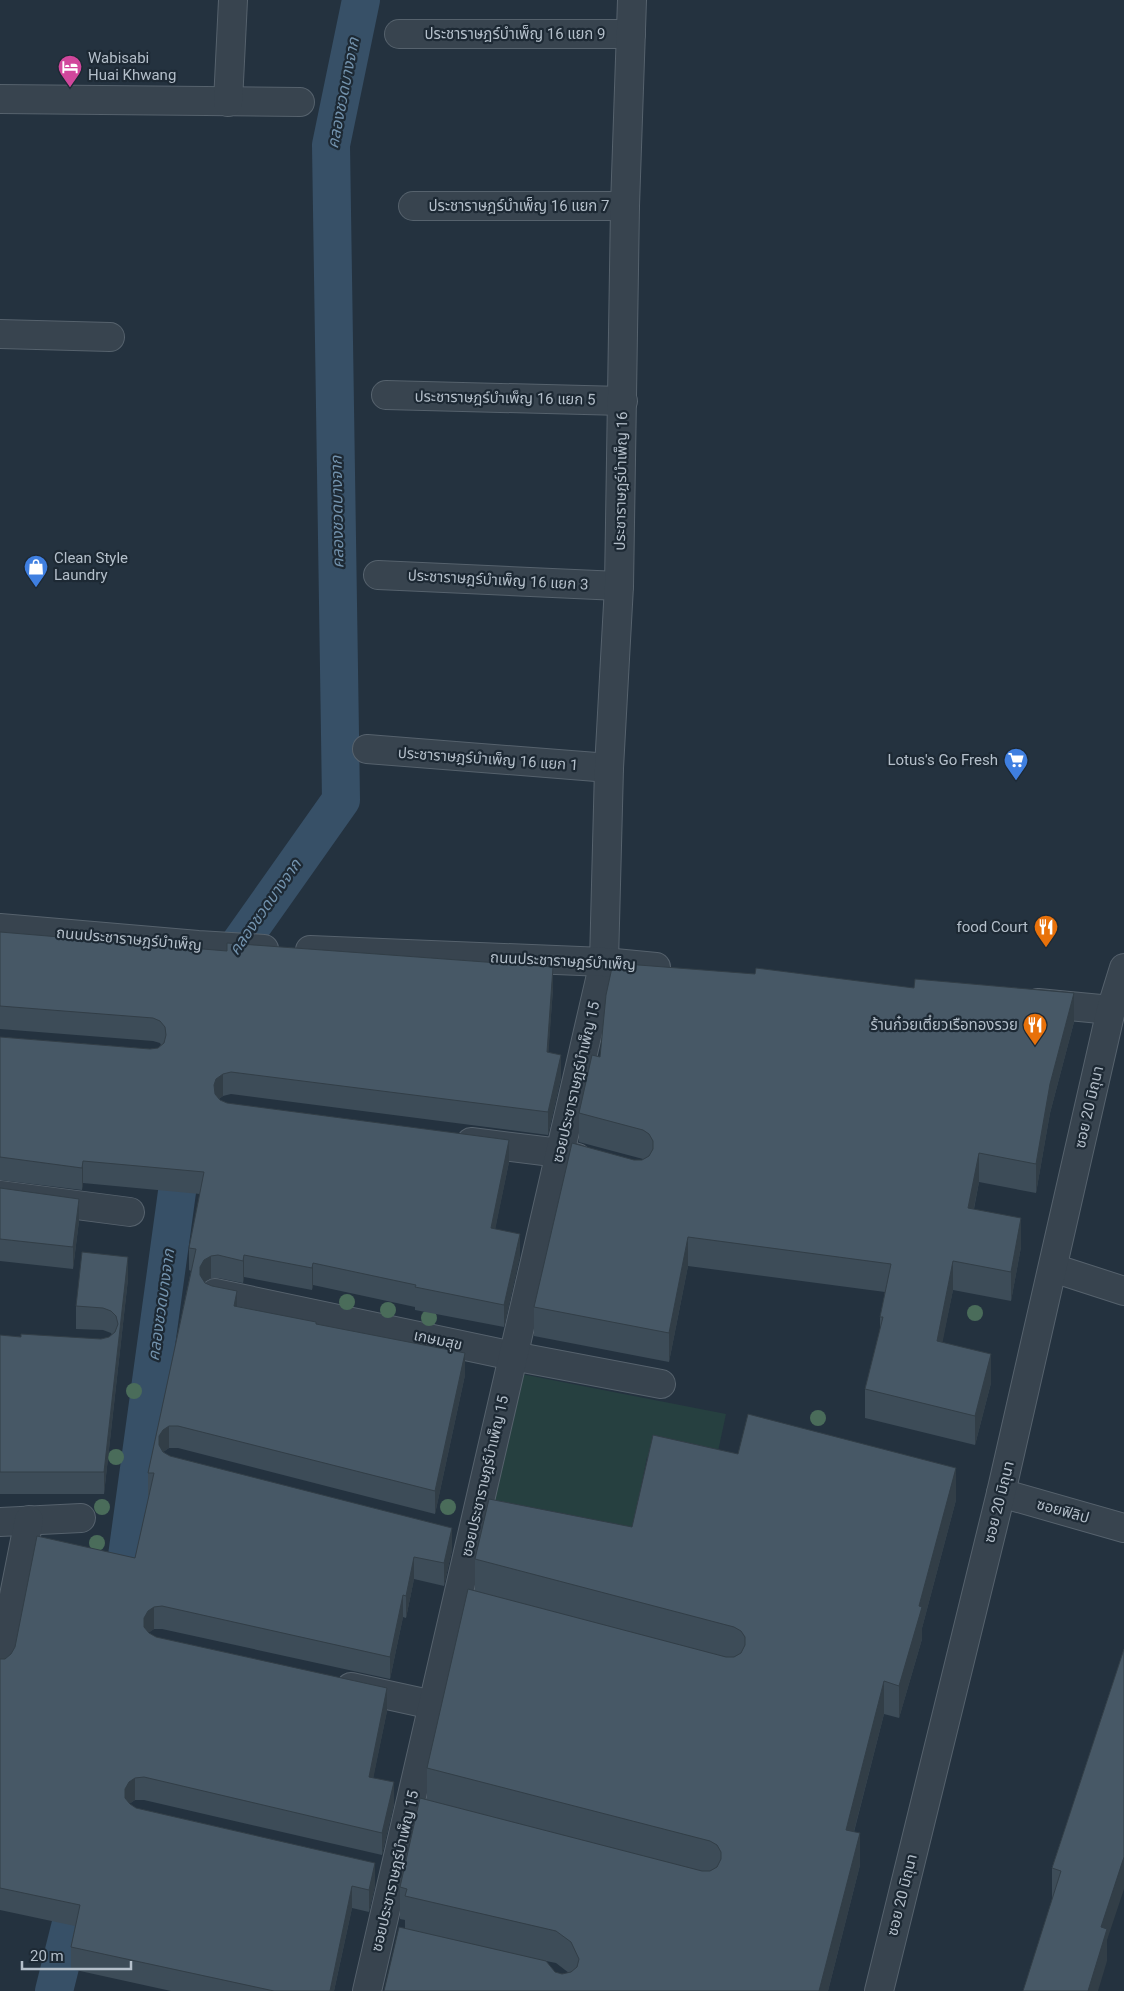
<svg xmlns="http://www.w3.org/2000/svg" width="1124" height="1991" viewBox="0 0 1124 1991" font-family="Roboto,'Noto Sans Thai',sans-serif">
<rect width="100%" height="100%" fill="#24323f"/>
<polygon fill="#264040" points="516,1373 726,1414 714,1470 647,1457 630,1543 487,1515"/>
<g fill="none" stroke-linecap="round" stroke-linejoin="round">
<g stroke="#375067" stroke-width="38">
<polyline points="216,977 341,800 331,145 361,0"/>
<polyline points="120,1607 184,1141"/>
<polyline points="54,1991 83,1875"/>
</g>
<defs>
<g id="minor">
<polyline points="399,34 631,34"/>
<polyline points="0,99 300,102"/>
<polyline points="228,102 233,0"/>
<polyline points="413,206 625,206"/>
<polyline points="0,334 110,337"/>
<polyline points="386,395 623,401"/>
<polyline points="378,575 619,586"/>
<polyline points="367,749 609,768"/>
<polyline points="471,1142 560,1153 577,1158"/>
<polyline points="0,1195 130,1212"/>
<polyline points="1053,1268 1124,1291"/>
<polyline points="215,1293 513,1356 661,1384"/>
<polyline points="1001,1493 1124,1528"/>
<polyline points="0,1522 81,1518"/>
<polyline points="0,1666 29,1520"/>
<polyline points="351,1687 433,1705"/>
<polyline points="367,1991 604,962 609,768 619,586 625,206 632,0"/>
</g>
<g id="tertiary">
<polyline points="0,928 198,945 264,949"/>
<polyline points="310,950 604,962 656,967"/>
<polyline points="1038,1003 1111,1010"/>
<polyline points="879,1991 1001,1493 1111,1010 1124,968"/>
</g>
</defs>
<use href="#minor" stroke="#56626d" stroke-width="30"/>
<use href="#tertiary" stroke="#56626d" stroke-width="30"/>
<use href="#minor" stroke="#38444f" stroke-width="28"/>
<use href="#tertiary" stroke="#38444f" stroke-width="28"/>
</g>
<g fill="#4a6c5a">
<circle cx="347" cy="1302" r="8"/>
<circle cx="388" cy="1310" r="8"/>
<circle cx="975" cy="1313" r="8"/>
<circle cx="429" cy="1318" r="8"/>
<circle cx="134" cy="1391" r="8"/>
<circle cx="818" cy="1418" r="8"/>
<circle cx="116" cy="1457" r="8"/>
<circle cx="102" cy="1507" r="8"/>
<circle cx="448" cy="1507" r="8"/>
<circle cx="97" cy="1543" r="8"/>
</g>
<g fill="#3d4c58" fill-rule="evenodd">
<polygon points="0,932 553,989 548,1053 561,1078 548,1135 231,1094 223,1096 219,1099 220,1100 227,1103 509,1162 495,1229 520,1256 504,1327 415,1310 415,1307 313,1285 312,1290 244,1277 243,1283 218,1278 211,1278 204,1282 237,1306 316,1324 465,1375 435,1514 178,1448 169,1448 163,1452 170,1456 452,1550 444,1586 414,1579 406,1618 403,1617 390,1679 162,1629 154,1629 148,1633 156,1637 387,1711 373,1778 394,1804 382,1855 144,1800 135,1800 129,1804 136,1808 375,1886 369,1912 352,1908 334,1991 171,1991 71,1969 71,1947 75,1926 0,1910 0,1659 5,1659 11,1654 135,1558 149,1495 148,1495 148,1473 191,1271 189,1270 189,1248 200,1194 83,1183 82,1190 0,1180 0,1037 150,1049 158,1048 161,1045 160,1043 153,1041 0,1029"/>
<polygon points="1074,1022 1050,1113 1036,1193 979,1182 974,1209 1021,1247 1011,1301 953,1290 942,1342 991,1383 975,1445 865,1418 865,1389 880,1330 880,1317 885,1292 688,1266 669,1362 534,1336 534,1307 634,1160 642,1160 643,1159 579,1142 579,1113 600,1057"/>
<polygon points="0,1188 79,1221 73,1269 0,1261"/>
<polygon points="128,1279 104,1494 0,1494 0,1335 21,1337 101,1339 109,1337 112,1335 111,1333 103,1330 76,1329 76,1306"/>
<path d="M738,1454L956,1500L922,1628V1639L899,1718L884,1714L854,1832L860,1865L828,1991H384L405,1928V1920L400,1919V1887L427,1800V1768L475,1591V1559L632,1527ZM546,1961L556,1963L569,1973L562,1974L555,1972Z"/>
<polygon points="1124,1649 1107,1940 1107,1961 1052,1898 1052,1868"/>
</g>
<g fill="#323e47">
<polygon points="553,967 553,989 547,1074 547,1052"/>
<polygon points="1074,993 1074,1022 1050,1113 1036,1193 1036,1164 1050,1084"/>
<polygon points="561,1055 561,1078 548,1135 548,1112"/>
<polygon points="223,1074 223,1096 216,1101 214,1085 216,1079"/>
<polygon points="509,1140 509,1162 491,1250 491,1228"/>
<polygon points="979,1153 979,1182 968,1237 968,1208"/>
<polygon points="83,1161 83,1183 82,1190 82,1168"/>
<polygon points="79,1199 79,1221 73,1269 73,1247"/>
<polygon points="1021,1218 1021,1247 1011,1301 1011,1272"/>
<polygon points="520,1234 520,1256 504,1327 504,1305"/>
<polygon points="688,1237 688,1266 669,1362 669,1333"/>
<polygon points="244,1255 244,1277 243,1283 243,1261"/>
<polygon points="211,1256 211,1278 204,1282 200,1289 200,1267 204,1260"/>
<polygon points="128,1257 128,1279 104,1494 104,1472"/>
<polygon points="953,1261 953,1290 937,1370 937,1341"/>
<polygon points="313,1263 313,1285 312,1290 312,1268"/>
<polygon points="237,1291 237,1314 234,1306"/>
<polygon points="465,1353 465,1375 435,1514 435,1491"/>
<polygon points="991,1354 991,1383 975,1445 975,1416"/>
<polygon points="169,1426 169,1448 163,1452 159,1459 159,1436 163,1430"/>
<polygon points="956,1468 956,1500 922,1628 922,1639 899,1718 899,1686 919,1606"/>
<polygon points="452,1528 452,1550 444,1586 444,1563"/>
<polygon points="414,1557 414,1579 406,1618 406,1596"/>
<polygon points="403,1595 403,1617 390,1679 390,1657"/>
<polygon points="154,1607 154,1629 148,1633 144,1640 144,1618 148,1611"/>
<polygon points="884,1681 884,1714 846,1862 846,1830"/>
<polygon points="387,1688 387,1711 369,1799 369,1777"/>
<polygon points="135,1778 135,1800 129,1804 125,1811 125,1789 129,1782"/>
<polygon points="394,1782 394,1804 382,1855 382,1833"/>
<polygon points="860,1833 860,1865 828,1991 819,1991"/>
<polygon points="1124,1857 1124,1889 1107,1940 1107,1961 1098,1991 1088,1991 1101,1927"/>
<polygon points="375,1863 375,1886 369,1912 369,1890"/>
<polygon points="352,1886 352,1908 334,1991 330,1991"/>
</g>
<g fill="#475866" stroke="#323e47">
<polygon points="0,932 227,951 227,943 553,967 547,1052 561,1055 548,1112 231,1072 223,1074 216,1079 214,1085 215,1094 220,1100 227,1103 509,1140 491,1228 520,1234 504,1305 415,1287 416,1285 313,1263 312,1268 244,1255 243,1261 218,1255 211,1256 204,1260 200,1267 200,1275 205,1283 212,1286 237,1291 234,1306 316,1322 316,1324 465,1353 435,1491 178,1426 169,1426 163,1430 159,1436 159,1445 163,1452 170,1456 452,1528 444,1563 414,1557 406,1596 403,1595 390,1657 162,1606 154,1607 148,1611 144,1618 144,1627 149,1633 156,1637 387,1688 369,1777 394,1782 382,1833 144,1777 135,1778 129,1782 125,1789 125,1798 130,1804 136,1808 375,1863 369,1890 352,1886 330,1991 274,1991 71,1947 80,1905 0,1888 0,1659 5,1659 11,1654 15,1647 37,1536 135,1558 154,1473 148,1473 196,1249 189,1248 204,1172 83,1161 82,1168 0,1157 0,1037 150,1049 158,1048 164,1043 166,1035 165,1027 160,1021 153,1018 0,1006"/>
<polygon points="613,963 755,974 756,968 914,988 915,979 1074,993 1050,1084 1036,1164 979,1153 968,1208 1021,1218 1011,1272 953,1261 937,1341 991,1354 975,1416 865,1389 883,1317 880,1317 891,1264 688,1237 669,1333 534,1307 572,1143 634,1160 642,1160 649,1156 653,1149 653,1141 649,1134 643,1130 579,1113 592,1055 600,1057 606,995"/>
<polygon points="0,1188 79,1199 73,1247 0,1239"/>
<polygon points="82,1252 128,1257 104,1472 0,1472 0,1335 21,1337 21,1334 101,1339 109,1337 115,1332 118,1324 116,1316 111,1311 103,1308 76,1306"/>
<polygon points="748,1414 956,1468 919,1606 922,1607 899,1686 884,1681 846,1830 860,1833 819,1991 384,1991 399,1927 546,1961 555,1972 562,1974 571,1972 577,1967 579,1959 571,1942 556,1931 405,1896 407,1889 400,1887 420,1798 702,1871 710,1871 717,1867 721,1859 721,1852 717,1845 710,1841 427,1768 468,1589 726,1657 734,1657 741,1653 745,1645 745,1637 741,1631 734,1627 475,1559 489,1499 632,1527 653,1435 738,1454"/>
<polygon points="1124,1649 1124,1857 1101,1927 1107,1929 1088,1991 1023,1991 1061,1871 1052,1868"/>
</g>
<defs>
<symbol id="hotel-pin" viewBox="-11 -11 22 30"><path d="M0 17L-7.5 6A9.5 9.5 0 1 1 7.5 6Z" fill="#d1479c" stroke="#1d2934"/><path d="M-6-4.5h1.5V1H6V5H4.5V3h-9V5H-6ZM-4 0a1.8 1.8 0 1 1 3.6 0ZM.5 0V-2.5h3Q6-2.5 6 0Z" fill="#fff"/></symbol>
<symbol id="shop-pin" viewBox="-11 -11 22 30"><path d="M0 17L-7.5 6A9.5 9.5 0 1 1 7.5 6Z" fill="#3f7fe0" stroke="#1d2934"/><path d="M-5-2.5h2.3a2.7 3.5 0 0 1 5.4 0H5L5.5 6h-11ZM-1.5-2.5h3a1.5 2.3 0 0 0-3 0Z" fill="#fff"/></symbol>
<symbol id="supermarket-pin" viewBox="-11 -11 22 30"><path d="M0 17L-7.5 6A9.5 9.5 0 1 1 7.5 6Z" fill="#3f7fe0" stroke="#1d2934"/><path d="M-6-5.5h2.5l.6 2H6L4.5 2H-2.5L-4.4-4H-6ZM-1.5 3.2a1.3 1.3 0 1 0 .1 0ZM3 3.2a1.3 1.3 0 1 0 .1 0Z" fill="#fff"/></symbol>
<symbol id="restaurant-pin" viewBox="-11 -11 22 30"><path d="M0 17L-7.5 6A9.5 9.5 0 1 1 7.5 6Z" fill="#e8710a" stroke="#1d2934"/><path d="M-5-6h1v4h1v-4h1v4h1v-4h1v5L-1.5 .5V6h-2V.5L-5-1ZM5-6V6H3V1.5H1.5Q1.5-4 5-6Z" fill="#fff"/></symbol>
</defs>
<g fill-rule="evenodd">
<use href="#hotel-pin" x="56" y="53" width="28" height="38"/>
<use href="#shop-pin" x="22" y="553" width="28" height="38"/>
<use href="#supermarket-pin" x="1002" y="746" width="28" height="38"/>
<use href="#restaurant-pin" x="1032" y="913" width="28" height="38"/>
<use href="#restaurant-pin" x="1021" y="1011" width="28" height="38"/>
</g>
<g text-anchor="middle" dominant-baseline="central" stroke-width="4.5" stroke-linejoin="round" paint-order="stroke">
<g font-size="15" fill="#b4bfca" stroke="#1d2934">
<text x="515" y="34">ประชาราษฎร์บำเพ็ญ 16 แยก 9</text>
<text x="519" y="206">ประชาราษฎร์บำเพ็ญ 16 แยก 7</text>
<text transform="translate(505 398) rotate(1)">ประชาราษฎร์บำเพ็ญ 16 แยก 5</text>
<text transform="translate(621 481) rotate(-89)">ประชาราษฎร์บำเพ็ญ 16</text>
<text transform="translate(498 580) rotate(3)">ประชาราษฎร์บำเพ็ญ 16 แยก 3</text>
<text transform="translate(488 759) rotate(4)">ประชาราษฎร์บำเพ็ญ 16 แยก 1</text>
<text transform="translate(129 939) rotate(5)">ถนนประชาราษฎร์บำเพ็ญ</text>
<text transform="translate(563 961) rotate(3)">ถนนประชาราษฎร์บำเพ็ญ</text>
<text transform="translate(576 1082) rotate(-77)">ซอยประชาราษฎร์บำเพ็ญ 15</text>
<text transform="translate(1089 1107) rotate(-77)">ซอย 20 มิถุนา</text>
<text transform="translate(438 1340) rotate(12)">เกษมสุข</text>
<text transform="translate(485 1476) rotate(-77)">ซอยประชาราษฎร์บำเพ็ญ 15</text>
<text transform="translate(999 1502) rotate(-76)">ซอย 20 มิถุนา</text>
<text transform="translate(1063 1511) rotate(16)">ซอยฟิลิป</text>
<text transform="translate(395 1871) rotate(-77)">ซอยประชาราษฎร์บำเพ็ญ 15</text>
<text transform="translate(902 1895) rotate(-76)">ซอย 20 มิถุนา</text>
</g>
<g font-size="15" fill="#b4bfca" stroke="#1d2934" text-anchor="end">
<text x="88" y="58" text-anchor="start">Wabisabi<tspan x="88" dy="17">Huai Khwang</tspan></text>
<text x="54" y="558" text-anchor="start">Clean Style<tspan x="54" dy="17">Laundry</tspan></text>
<text x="998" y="760">Lotus's Go Fresh</text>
<text x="1028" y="927">food Court</text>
<text x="1018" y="1025">ร้านก๋วยเตี๋ยวเรือทองรวย</text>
</g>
<g font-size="16" font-style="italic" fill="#7393ae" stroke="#1d2934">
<text transform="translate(343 93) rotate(-79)">คลองชวดบางจาก</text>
<text transform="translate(337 512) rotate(-91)">คลองชวดบางจาก</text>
<text transform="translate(265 907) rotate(-55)">คลองชวดบางจาก</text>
<text transform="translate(161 1305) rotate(-82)">คลองชวดบางจาก</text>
</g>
</g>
<path d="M22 1961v8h109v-8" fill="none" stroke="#b4bfca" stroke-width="2.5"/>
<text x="30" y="1961" font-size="15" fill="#b4bfca" stroke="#1d2934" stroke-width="4" paint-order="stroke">20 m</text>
</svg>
